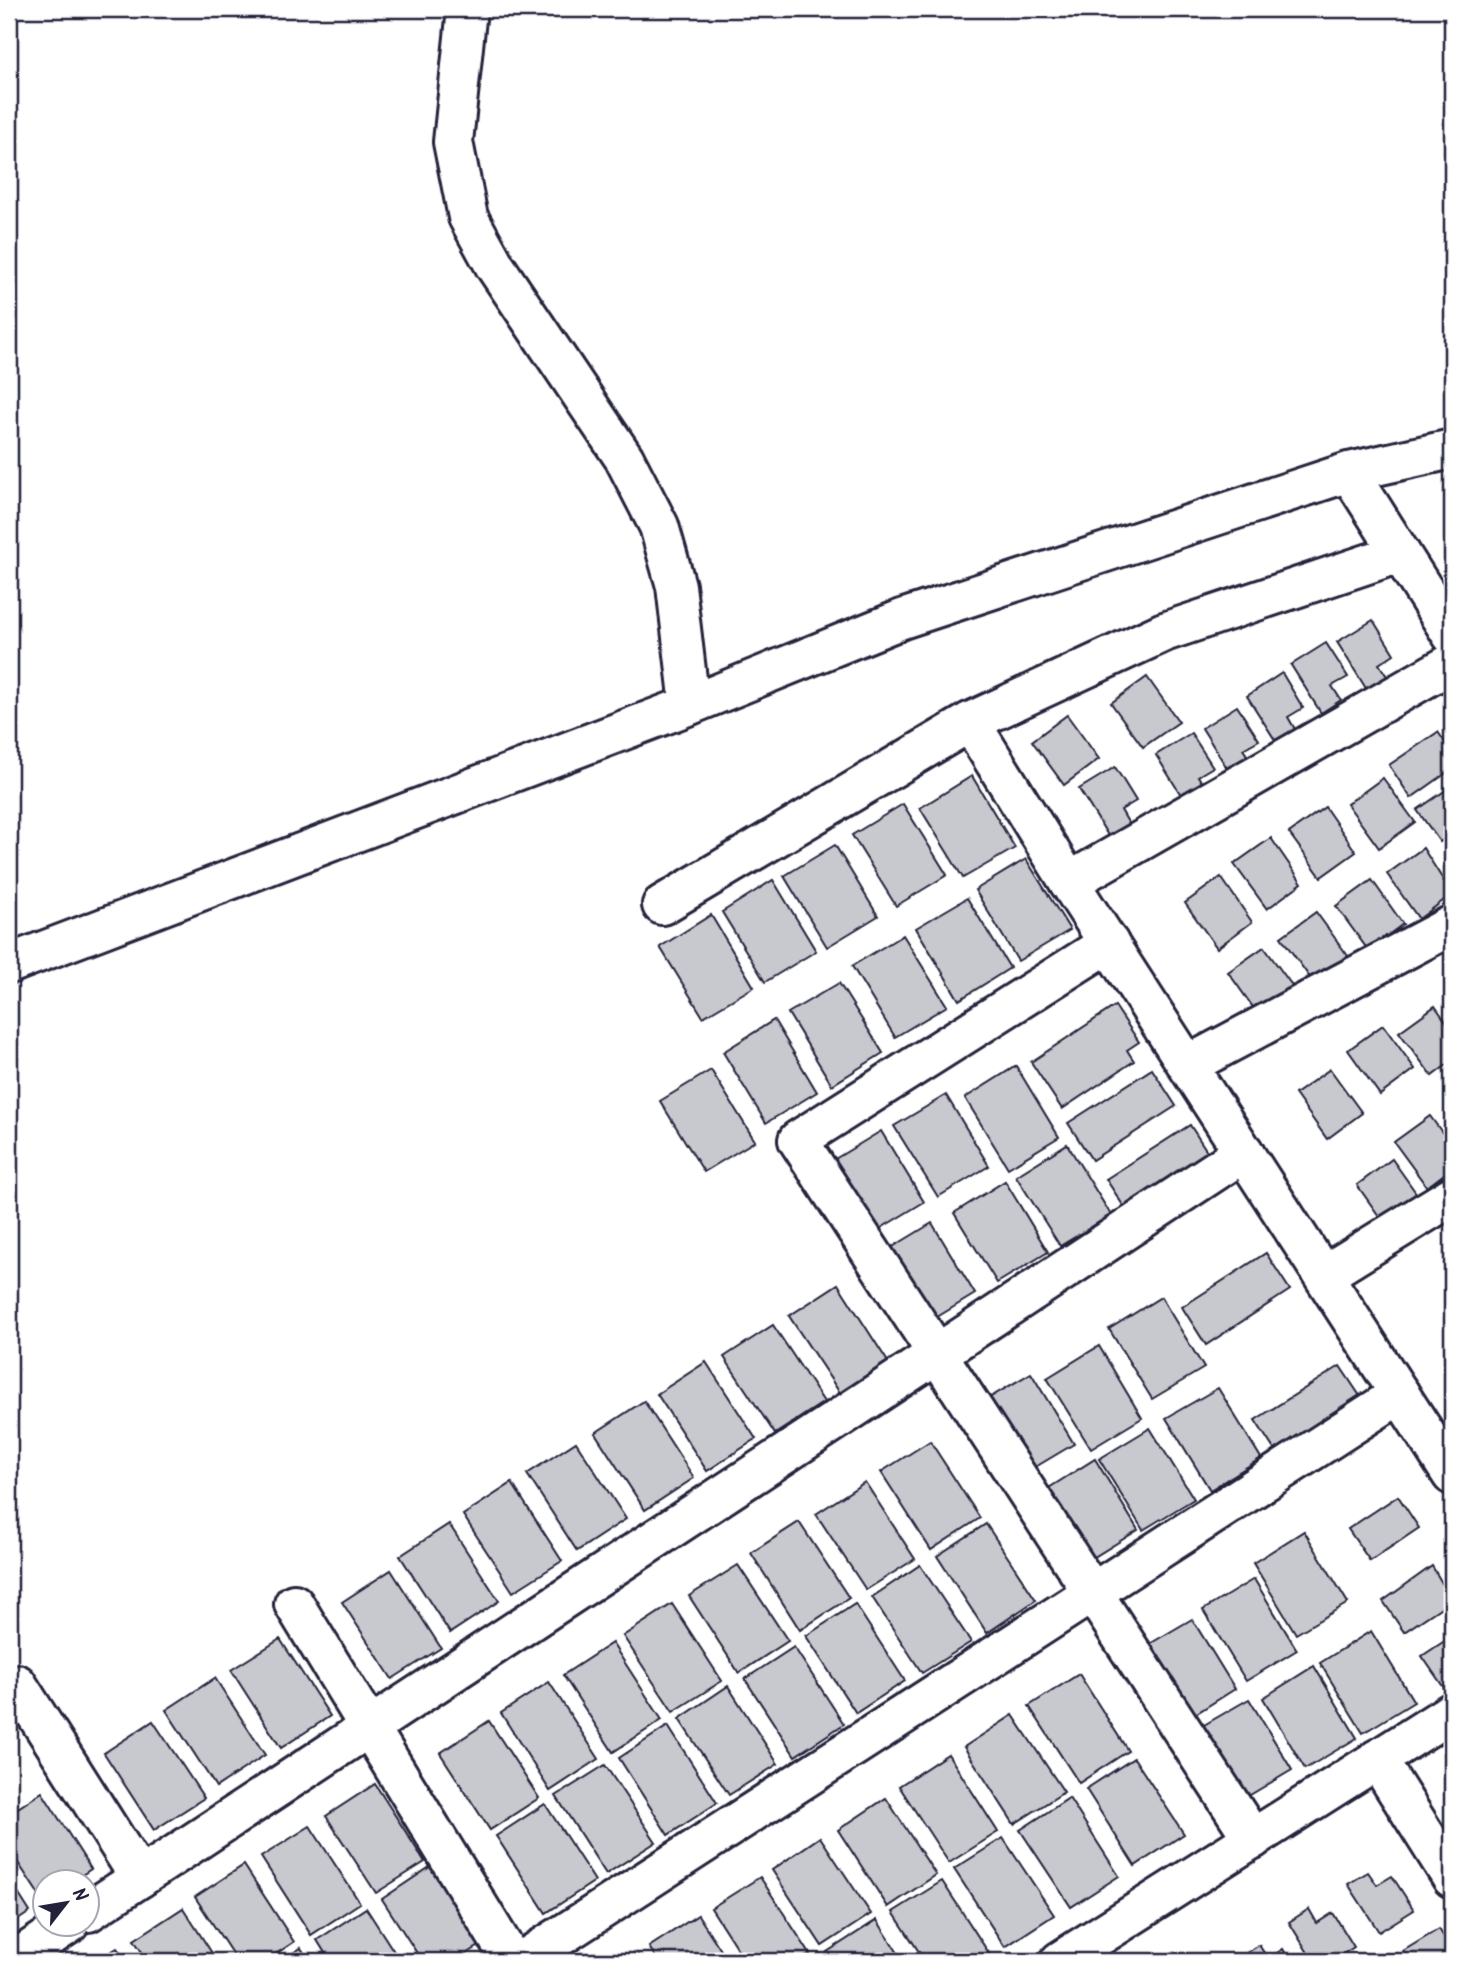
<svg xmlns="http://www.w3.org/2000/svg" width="1461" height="1970" viewBox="0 0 1461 1970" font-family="Kalam,sans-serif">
<rect width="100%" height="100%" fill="#fff"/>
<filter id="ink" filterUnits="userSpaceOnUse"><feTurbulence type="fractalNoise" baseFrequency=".0143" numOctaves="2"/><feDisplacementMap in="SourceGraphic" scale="14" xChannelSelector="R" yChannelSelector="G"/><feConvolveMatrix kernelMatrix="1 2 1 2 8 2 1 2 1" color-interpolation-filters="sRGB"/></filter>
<g filter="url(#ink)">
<g fill="#c8c8cf" stroke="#22223b" stroke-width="2">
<polygon points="1373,620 1394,654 1379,664 1388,678 1367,690 1337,642"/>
<polygon points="1326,643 1348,677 1332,686 1341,700 1321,713 1291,665"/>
<polygon points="1282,673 1303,708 1288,717 1296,731 1277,743 1247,696"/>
<polygon points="1147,677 1179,722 1143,747 1111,703"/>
<polygon points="1237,706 1259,740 1243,749 1252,763 1232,776 1202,728"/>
<polygon points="1067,715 1099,759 1064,785 1032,741"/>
<polygon points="1438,732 1452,752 1452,769 1411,798 1389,765"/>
<polygon points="1191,733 1213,767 1198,776 1207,790 1186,803 1156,755"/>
<polygon points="1115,767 1136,801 1121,810 1129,824 1109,837 1079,789"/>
<polygon points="972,776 1015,848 963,878 920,808"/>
<polygon points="1383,778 1415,822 1379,848 1347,804"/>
<polygon points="1452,786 1452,833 1440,842 1417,810"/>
<polygon points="903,804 947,875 896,906 852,835"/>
<polygon points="1325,807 1356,852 1321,877 1289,833"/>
<polygon points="1271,838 1302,883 1267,909 1234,864"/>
<polygon points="835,845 878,916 827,947 784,876"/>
<polygon points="1423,848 1452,894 1419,919 1387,874"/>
<polygon points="1452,853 1452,869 1445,858"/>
<polygon points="1026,859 1070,930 1018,961 975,890"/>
<polygon points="1221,877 1252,922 1217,948 1185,903"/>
<polygon points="773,880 816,951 765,982 722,912"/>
<polygon points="1372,880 1403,924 1368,950 1336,906"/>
<polygon points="967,898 1010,968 959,1000 916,928"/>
<polygon points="1316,912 1348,956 1313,982 1281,937"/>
<polygon points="711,915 754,987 703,1017 660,947"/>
<polygon points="903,935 947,1006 895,1037 852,966"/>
<polygon points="1264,947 1296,991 1260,1017 1228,972"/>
<polygon points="839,983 883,1053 832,1085 788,1013"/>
<polygon points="1115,1006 1139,1042 1127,1050 1134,1061 1062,1109 1031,1062"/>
<polygon points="1435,1006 1452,1030 1452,1061 1432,1076 1399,1032"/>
<polygon points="774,1020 817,1092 766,1123 723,1052"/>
<polygon points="1383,1025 1415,1069 1380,1095 1348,1050"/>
<polygon points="1016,1066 1059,1137 1008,1168 965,1098"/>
<polygon points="1152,1069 1176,1106 1092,1160 1068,1123"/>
<polygon points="1330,1069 1362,1113 1327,1139 1295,1094"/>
<polygon points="711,1070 755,1141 704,1172 660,1101"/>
<polygon points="946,1095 989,1166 938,1197 894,1126"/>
<polygon points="1430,1116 1452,1146 1452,1168 1427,1187 1394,1142"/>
<polygon points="1190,1125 1214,1162 1130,1216 1106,1179"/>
<polygon points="881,1131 924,1202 873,1233 830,1162"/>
<polygon points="1067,1144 1111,1215 1060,1246 1016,1176"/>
<polygon points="1392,1159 1424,1204 1389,1230 1357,1185"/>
<polygon points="1005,1181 1048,1252 997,1283 954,1213"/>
<polygon points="932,1223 975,1294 924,1325 881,1254"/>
<polygon points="1266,1253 1290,1290 1206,1345 1182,1307"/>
<polygon points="838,1284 888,1362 840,1393 789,1316"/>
<polygon points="1161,1297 1204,1368 1152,1399 1109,1329"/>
<polygon points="773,1325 824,1402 775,1434 724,1357"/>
<polygon points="1099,1346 1142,1418 1091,1449 1047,1378"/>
<polygon points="706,1362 756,1439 707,1471 657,1394"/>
<polygon points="1340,1366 1364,1402 1279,1457 1255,1420"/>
<polygon points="1031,1373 1074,1444 1022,1475 979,1404"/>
<polygon points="1218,1388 1261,1458 1210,1490 1166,1418"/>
<polygon points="644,1401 694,1478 645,1510 595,1433"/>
<polygon points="1150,1428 1194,1499 1143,1530 1099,1459"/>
<polygon points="930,1441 980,1518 931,1550 881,1472"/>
<polygon points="576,1442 626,1519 577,1551 527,1474"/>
<polygon points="1095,1459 1138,1530 1086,1562 1044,1491"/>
<polygon points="865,1482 915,1559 866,1590 816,1514"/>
<polygon points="512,1483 562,1561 513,1592 463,1515"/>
<polygon points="1398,1496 1419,1528 1370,1561 1348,1529"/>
<polygon points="799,1522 849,1598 800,1630 751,1553"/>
<polygon points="449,1524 499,1601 450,1633 400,1556"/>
<polygon points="986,1524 1036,1600 987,1633 937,1556"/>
<polygon points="1304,1531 1348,1603 1296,1634 1253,1563"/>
<polygon points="738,1565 788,1641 739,1673 689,1596"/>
<polygon points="920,1565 971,1642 922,1673 872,1597"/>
<polygon points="1432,1566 1452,1600 1404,1632 1383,1601"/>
<polygon points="391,1570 441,1648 392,1679 342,1602"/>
<polygon points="1254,1579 1297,1650 1246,1681 1203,1610"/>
<polygon points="672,1604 722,1681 673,1712 623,1636"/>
<polygon points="855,1604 905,1681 856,1713 806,1636"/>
<polygon points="1192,1619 1235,1689 1184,1721 1141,1649"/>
<polygon points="1371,1631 1414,1702 1363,1733 1320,1663"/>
<polygon points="1452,1636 1452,1683 1444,1688 1422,1656"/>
<polygon points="280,1639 330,1716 281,1748 231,1670"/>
<polygon points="612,1643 662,1720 613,1752 563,1675"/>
<polygon points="794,1647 844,1724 795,1756 745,1679"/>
<polygon points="1314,1666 1357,1738 1305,1769 1263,1698"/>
<polygon points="1079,1674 1128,1751 1079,1783 1029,1706"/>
<polygon points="215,1678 265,1755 216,1787 166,1710"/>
<polygon points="549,1682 599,1759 550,1791 501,1713"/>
<polygon points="728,1686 778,1764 729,1795 679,1719"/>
<polygon points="1249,1699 1292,1770 1240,1801 1197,1729"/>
<polygon points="1013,1715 1064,1792 1014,1824 964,1747"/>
<polygon points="153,1721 204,1798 154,1830 104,1753"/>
<polygon points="489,1721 539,1798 490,1830 440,1753"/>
<polygon points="668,1726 717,1803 668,1835 619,1758"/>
<polygon points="948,1754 998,1832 949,1863 899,1786"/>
<polygon points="1134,1758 1184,1834 1135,1866 1086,1789"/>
<polygon points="605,1765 656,1842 606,1874 556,1796"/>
<polygon points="375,1784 425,1862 376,1893 326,1816"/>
<polygon points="42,1792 91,1869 71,1882 46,1882 43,1901 9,1849 9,1814"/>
<polygon points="886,1798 936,1875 888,1907 838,1830"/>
<polygon points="1069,1798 1119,1876 1071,1907 1020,1830"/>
<polygon points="545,1804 595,1881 546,1913 496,1836"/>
<polygon points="310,1826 360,1903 311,1935 261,1857"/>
<polygon points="820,1837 871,1914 822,1946 772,1870"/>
<polygon points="1003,1838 1054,1915 1005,1947 954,1869"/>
<polygon points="244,1865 294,1942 265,1961 237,1961 195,1897"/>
<polygon points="430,1867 481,1945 455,1961 422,1961 382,1899"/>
<polygon points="1368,1872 1377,1885 1392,1876 1414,1910 1379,1932 1348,1884"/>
<polygon points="760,1877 810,1954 799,1961 745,1961 711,1908"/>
<polygon points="9,1879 30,1912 9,1926"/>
<polygon points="942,1881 992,1958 987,1961 925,1961 893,1912"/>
<polygon points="183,1908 217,1961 148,1961 134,1940"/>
<polygon points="366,1908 400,1961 330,1961 317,1940"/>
<polygon points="1309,1909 1317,1923 1333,1913 1354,1947 1332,1961 1313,1961 1289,1922"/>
<polygon points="698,1915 728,1961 658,1961 649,1947"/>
<polygon points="877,1920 903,1961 834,1961 827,1952"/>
<polygon points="1439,1929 1452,1950 1452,1961 1410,1961 1403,1951"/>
<polygon points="1259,1945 1268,1959 1283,1949 1290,1961 1241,1961 1239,1958"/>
<polygon points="117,1948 126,1961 96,1961"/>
<polygon points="301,1948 309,1961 280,1961"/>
<polygon points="638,1955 642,1961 627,1961"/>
</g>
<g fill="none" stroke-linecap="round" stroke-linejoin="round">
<defs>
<g id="street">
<polyline points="467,9 453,142 468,217 495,266 624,458 659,526 676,586 690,705"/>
<polyline points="1349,472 1452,635"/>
<polyline points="970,722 1069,882 1452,1475"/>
<polyline points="1069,882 1452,663"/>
<polyline points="662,905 970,722 1164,632 1400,553"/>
<polyline points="1109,943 798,1140 1253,1839"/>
<polyline points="1188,1065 1452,925"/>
<polyline points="1324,1275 1452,1196"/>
<polyline points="294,1604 512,1961"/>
<polyline points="17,1684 140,1878"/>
<polyline points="1377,1759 1452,1878"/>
<polyline points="88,1912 1244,1152"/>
<polyline points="13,1961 69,1924"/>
<polyline points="522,1961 1400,1394"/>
<polyline points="1060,1961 1452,1712"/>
</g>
<polyline id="secondary" points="9,964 690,705 902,619 1349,472 1452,449"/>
</defs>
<use href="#street" stroke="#22223b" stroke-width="44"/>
<use href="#secondary" stroke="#22223b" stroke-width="44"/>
<use href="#street" stroke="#fff" stroke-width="38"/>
<use href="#secondary" stroke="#fff" stroke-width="38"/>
</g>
</g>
<rect width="1461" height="1970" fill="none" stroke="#fff" stroke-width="35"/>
<rect x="18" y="18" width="1426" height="1935" fill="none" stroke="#22223b" stroke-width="2.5" filter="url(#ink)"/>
<g transform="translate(66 1903) rotate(59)"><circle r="33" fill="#ffffff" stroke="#a7a7b1" stroke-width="2"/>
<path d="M0-5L12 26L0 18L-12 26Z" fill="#22223b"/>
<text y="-10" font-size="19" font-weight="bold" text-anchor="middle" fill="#22223b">N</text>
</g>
</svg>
